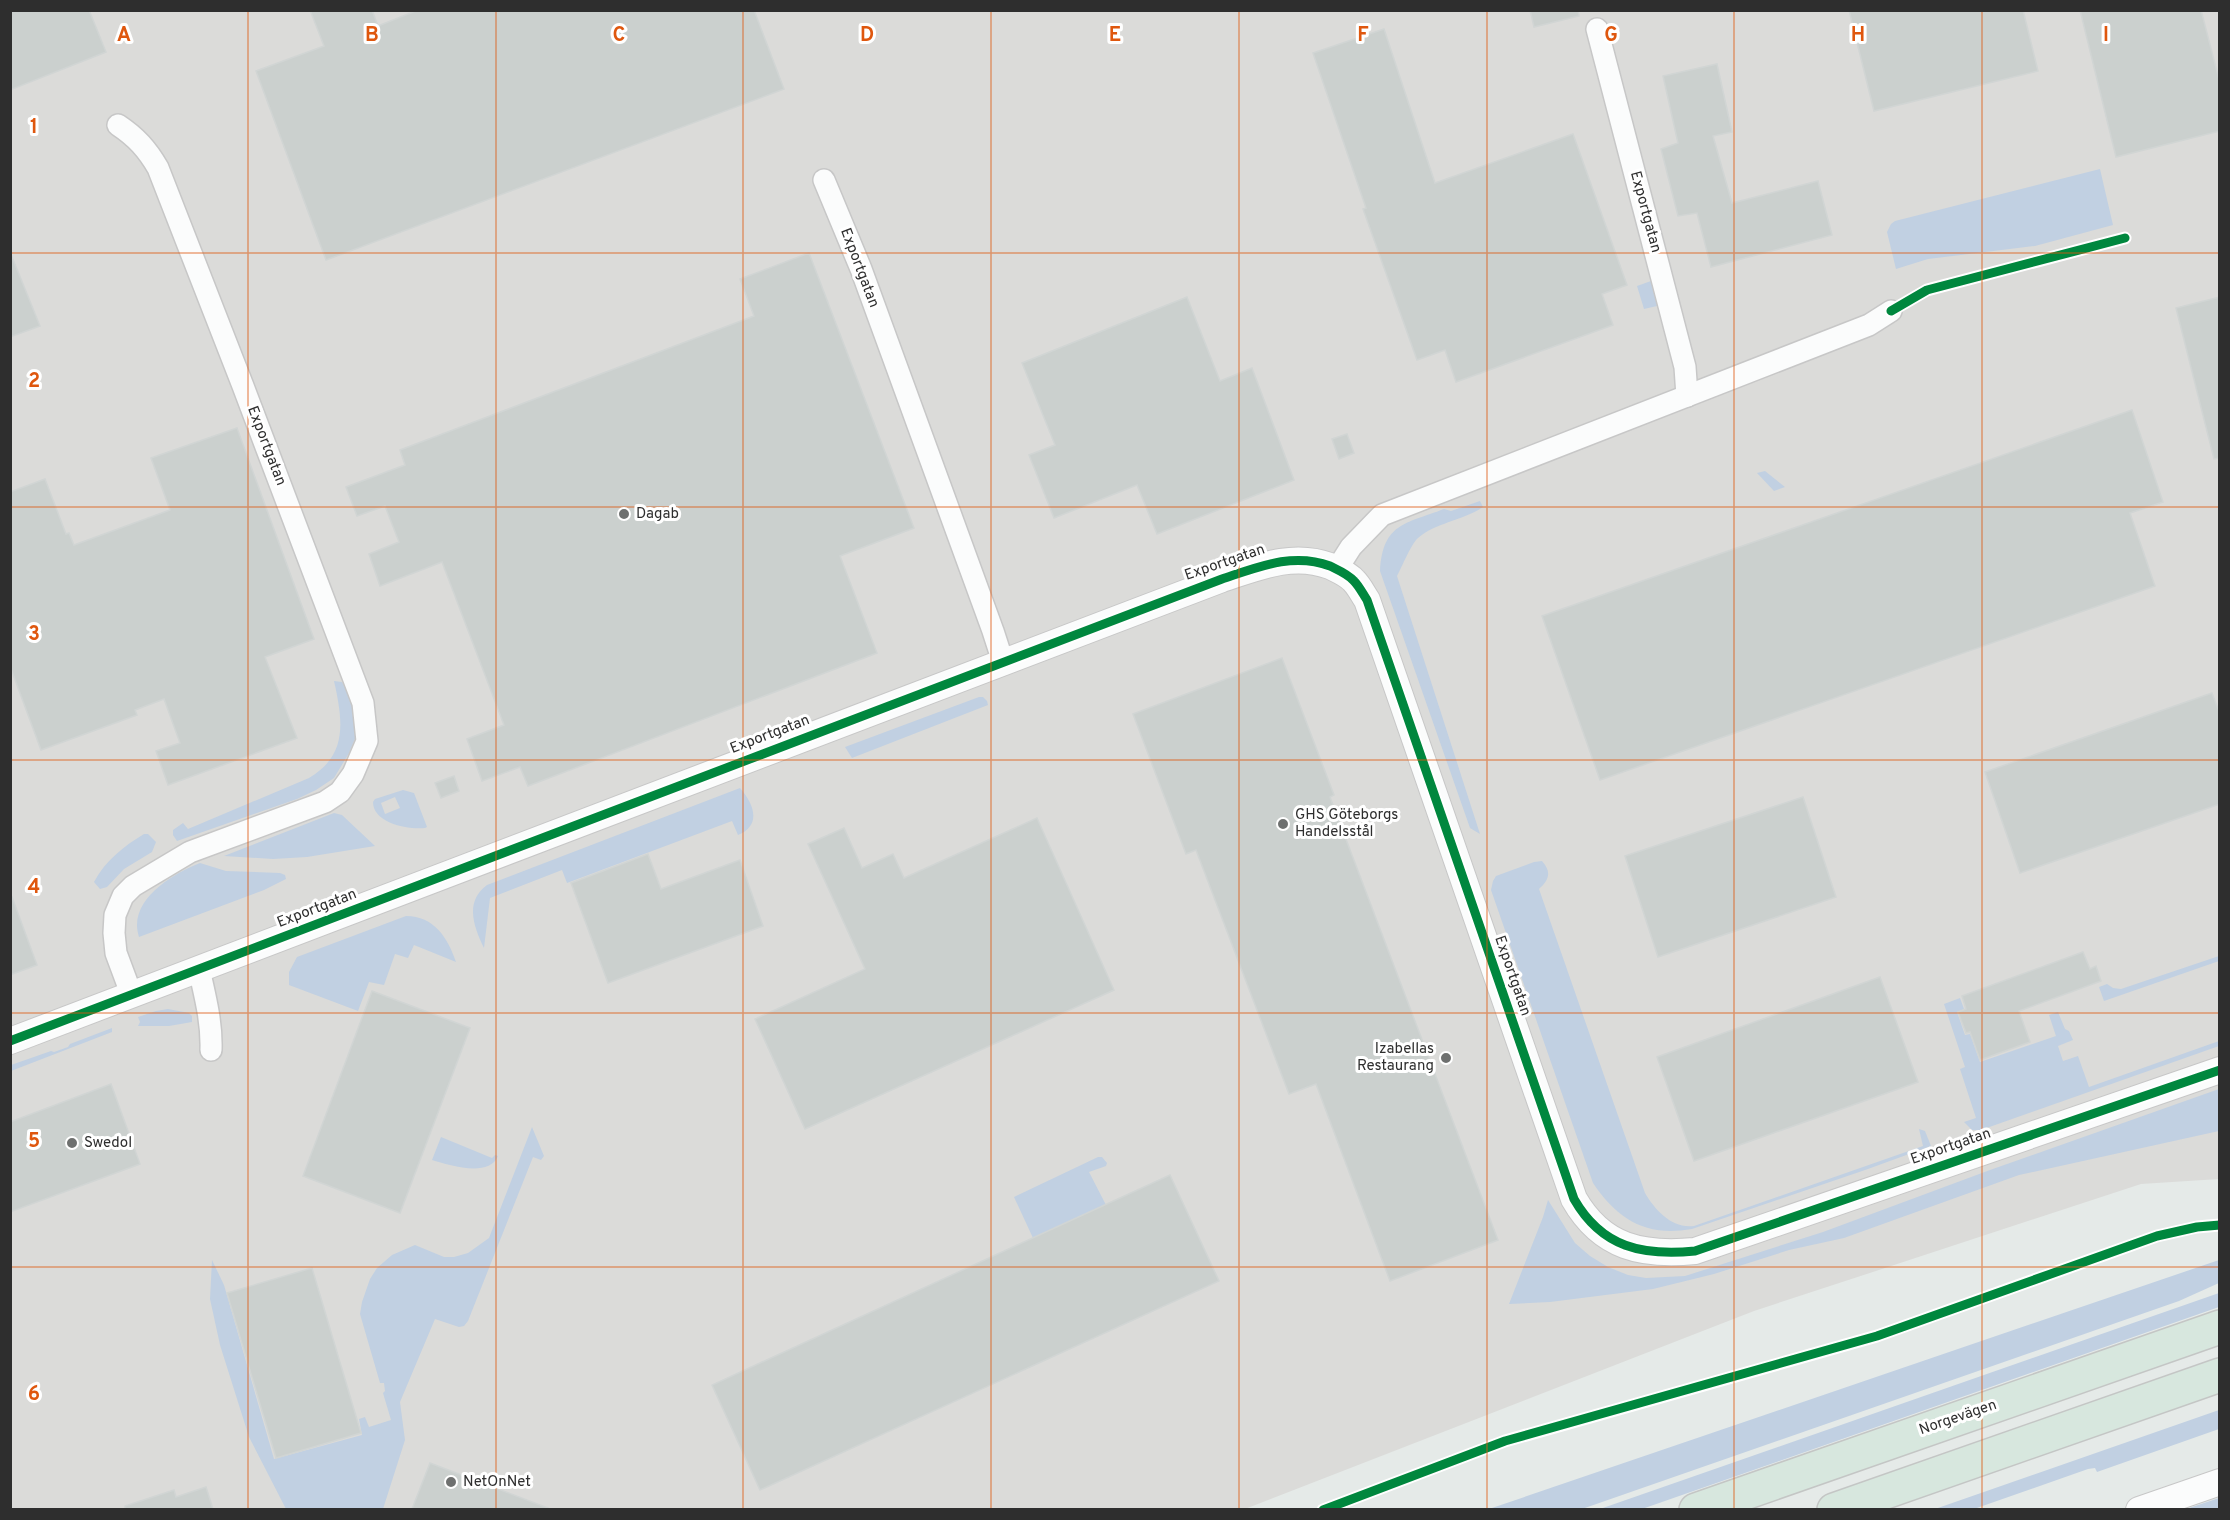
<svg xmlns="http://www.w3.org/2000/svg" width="2230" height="1520" viewBox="0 0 2230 1520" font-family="Overpass,sans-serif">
<rect width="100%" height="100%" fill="#e5eae8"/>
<polygon fill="#dbdbd9" points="10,11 2219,11 2219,1179 2141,1184 1754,1311 1245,1509 11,1509"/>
<g fill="#c1d0e2" fill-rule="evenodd">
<polygon points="2100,169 2113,225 2035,246 1928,259 1896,269 1887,232 1891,224 1895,221"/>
<polygon points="1651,281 1657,306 1644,309 1637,286"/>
<polygon points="1765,471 1785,487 1774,491 1757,473"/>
<path d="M1480,501L1483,507C1464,520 1435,523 1418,538C1411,544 1402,567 1397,576L1480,834L1470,828L1380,571C1383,523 1405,524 1444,509L1451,511Z"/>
<path d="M334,681L342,682L349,695L354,711L357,734L349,753L334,778L316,790L297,799L177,841L173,835V830L183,823L188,829L309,778C348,755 343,721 334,681Z"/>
<polygon points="979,697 983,697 987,701 988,705 852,758 845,747"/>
<path d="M740,788C754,804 762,825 738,835L732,821L567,883L562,870L490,898L484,948C474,927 464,902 487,885Z"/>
<path d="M403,790L414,793L427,827L425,828C408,830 373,823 373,802L375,799ZM395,797L400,808L385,814L381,803Z"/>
<polygon points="334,813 342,815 375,846 307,857 273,859 224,856"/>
<path d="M144,834H148L156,842L152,852L124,869L107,887L100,889L94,882C105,861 124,846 144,834Z"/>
<path d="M1542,861C1552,872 1549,880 1539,889L1645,1193C1655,1210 1672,1229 1694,1226L1923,1146L1919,1129L1925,1131L1931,1146L1868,1169L1692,1229C1646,1237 1618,1220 1593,1183L1491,890L1493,881L1496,876L1534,862Z"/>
<path d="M200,863L226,871L280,873L285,875L286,879L264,890L139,937C127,901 172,874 200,863Z"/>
<path d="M406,916C434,916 448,938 456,962L414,945L408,958L395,954L384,985L369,982L358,1011L289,985V972L297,957Z"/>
<polygon points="2219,956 2219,961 2104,1001 2099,987 2107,984 2113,988 2121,989"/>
<polygon points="1960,998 1964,1009 1957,1012 1965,1035 1970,1034 1980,1062 2056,1036 2049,1015 2058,1012 2065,1029 2069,1031 2073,1040 2058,1046 2063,1061 2078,1056 2089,1087 2219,1041 2219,1046 1981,1130 1972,1130 1964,1122 1976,1118 1960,1069 1965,1067 1944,1004"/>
<polygon points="168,1009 189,1013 192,1016 192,1022 169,1026 138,1026 140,1022 138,1017 156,1011"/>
<polygon points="112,1028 112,1032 11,1071 11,1065 51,1051 54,1052 68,1047 70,1044"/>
<polygon points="2219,1089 2219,1131 2019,1175 1844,1238 1789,1250 1714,1274 1653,1289 1550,1302 1509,1304 1543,1217 1548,1200 1575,1243 1590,1256 1608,1267 1628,1275 1646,1278 1685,1276 1823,1232 1990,1170"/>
<polygon points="532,1127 544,1156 541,1160 533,1157 468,1321 464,1326 459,1327 435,1319 400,1402 405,1440 383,1509 286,1509 249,1437 220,1345 210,1299 212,1260 224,1285 274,1459 362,1435 359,1419 365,1417 369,1427 391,1420 383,1393 385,1391 384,1383 380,1383 360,1314 362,1302 370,1279 377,1268 392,1255 415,1245 444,1257 454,1257 468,1253 489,1238"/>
<path d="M441,1137L492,1158L495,1155L498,1156C489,1178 449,1165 432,1160Z"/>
<polygon points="1098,1157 1102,1157 1107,1163 1106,1166 1089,1172 1106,1205 1033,1238 1014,1197"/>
<polygon points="2219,1260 2219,1283 2179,1301 1582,1509 1489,1509"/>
<polygon points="2219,1293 2219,1307 1642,1509 1600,1509"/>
<polygon points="2219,1410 2219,1429 2097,1472 2095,1468 2088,1469 1974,1509 1935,1509"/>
<polygon points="2219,1498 2219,1509 2186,1509"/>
</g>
<g fill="#cbd0ce" stroke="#d1d5d4" stroke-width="1.5">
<polygon points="10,10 89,10 106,52 10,90"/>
<polygon points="310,10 372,10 378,26 418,10 754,10 784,89 326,260 256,71 324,46"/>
<polygon points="1530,10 1578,10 1579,16 1534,27"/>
<polygon points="1849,10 2023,10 2038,71 1874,111"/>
<polygon points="2080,10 2201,10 2220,83 2220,131 2116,157"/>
<polygon points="1384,29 1435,183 1573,134 1627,285 1602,294 1613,325 1456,382 1445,350 1417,360 1363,209 1366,208 1313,53"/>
<polygon points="1717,64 1732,132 1713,136 1732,203 1818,181 1832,235 1711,267 1697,213 1678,216 1661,149 1678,143 1663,76"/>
<polygon points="10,252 40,326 10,337"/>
<polygon points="809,253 914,528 840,556 877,653 528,786 520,767 482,781 467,739 504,725 442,562 380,586 369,554 399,542 385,506 357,516 346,487 405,465 400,450 754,316 740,279"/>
<polygon points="1187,297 1220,381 1252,368 1294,480 1157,534 1137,485 1054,518 1029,455 1055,445 1022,363"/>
<polygon points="2220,297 2220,458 2214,459 2176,308"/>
<polygon points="2132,410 2163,502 2130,513 2155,586 1600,780 1542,616"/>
<polygon points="237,428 314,639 265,657 297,738 168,785 156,751 180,743 164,699 135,710 137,715 41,750 10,666 10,492 45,479 66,534 69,533 74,545 170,510 151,458"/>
<polygon points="1347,434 1354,453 1339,459 1332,439"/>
<polygon points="1282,658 1334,795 1330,797 1498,1240 1390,1281 1316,1084 1289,1094 1196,850 1186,854 1133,714"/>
<polygon points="2212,693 2220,714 2220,804 2020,873 1985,772"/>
<polygon points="454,776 459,791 441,798 435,783"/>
<polygon points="1803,797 1836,897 1658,957 1625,856"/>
<polygon points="1037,818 1114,990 805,1129 755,1019 865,969 808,844 844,828 862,868 893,854 904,878"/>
<polygon points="648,854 661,889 740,860 763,926 608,983 571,883"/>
<polygon points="12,897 37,965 10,975 10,898"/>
<polygon points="2083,952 2090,969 2096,966 2101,981 2019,1011 2030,1042 1980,1060 1970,1032 1966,1033 1958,1012 1966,1009 1962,996"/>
<polygon points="1880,977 1918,1082 1694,1161 1657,1057"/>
<polygon points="372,991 470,1028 400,1213 303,1176"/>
<polygon points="111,1084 140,1164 10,1212 10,1122"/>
<polygon points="1170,1175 1219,1281 760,1490 712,1385"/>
<polygon points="312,1268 361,1433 276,1458 227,1293"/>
<polygon points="430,1463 548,1508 547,1509 412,1509"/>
<polygon points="206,1487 213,1509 125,1509 125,1506 174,1490 176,1497"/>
</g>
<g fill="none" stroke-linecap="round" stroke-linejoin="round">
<defs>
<g id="minor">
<polyline points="1597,29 1685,367 1687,396"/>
<path d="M118,125C136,137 147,149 158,168L243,386L363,703L367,741L353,774L340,792L325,802L190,852L133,886L123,896L115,915L114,933L116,953L132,996"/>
<polyline points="824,180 861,269 993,631 1003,662"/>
<polyline points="1337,569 1351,547 1382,515 1869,325 1891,311"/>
<path d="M199,969C205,996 212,1022 211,1050"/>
</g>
<g id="tertiary">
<path d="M10,1041L1222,579C1258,567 1293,552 1330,566C1338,570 1348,574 1354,581C1359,586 1363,594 1367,600L1574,1199C1602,1248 1643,1256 1695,1251L2220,1070"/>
<polyline points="2139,1510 2220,1482"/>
</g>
<g id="motorway">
<polyline points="1696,1510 2220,1327"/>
<polyline points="1834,1510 2220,1375"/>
</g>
</defs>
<use href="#minor" stroke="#c7c7c7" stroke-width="24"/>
<use href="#tertiary" stroke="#c7c7c7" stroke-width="28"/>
<use href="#motorway" stroke="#c4c6c5" stroke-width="36"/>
<use href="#minor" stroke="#fbfcfc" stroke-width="21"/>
<use href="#tertiary" stroke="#fbfcfc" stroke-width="26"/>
<use href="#motorway" stroke="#d7e7de" stroke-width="33"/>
<defs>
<g id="cycleway">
<polyline points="1891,311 1927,290 2125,238"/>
<path d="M10,1041L1222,579C1258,567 1293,552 1330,566C1338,570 1348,574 1354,581C1359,586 1363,594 1367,600L1574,1199C1602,1248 1643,1256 1695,1251L2220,1070"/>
<polyline points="1323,1510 1505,1441 1877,1336 2157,1236 2197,1227 2220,1225"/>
</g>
</defs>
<use href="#cycleway" stroke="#fff" stroke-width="13"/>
<use href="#cycleway" stroke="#00873e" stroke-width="9"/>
</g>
<path fill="none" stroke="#df570e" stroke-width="1.5" stroke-opacity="0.55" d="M248,10V1510M496,10V1510M743,10V1510M991,10V1510M1239,10V1510M1487,10V1510M1734,10V1510M1982,10V1510M10,253H2220M10,507H2220M10,760H2220M10,1013H2220M10,1267H2220"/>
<g fill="#6e706f" stroke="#fff" stroke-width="2">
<circle cx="624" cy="514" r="6"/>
<circle cx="1283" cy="824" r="6"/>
<circle cx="1446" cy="1058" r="6"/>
<circle cx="72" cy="1143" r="6"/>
<circle cx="451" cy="1482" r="6"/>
</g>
<g text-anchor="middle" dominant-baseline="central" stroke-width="6" stroke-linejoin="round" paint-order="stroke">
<g font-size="15" fill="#2e2e2e" stroke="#fff">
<text transform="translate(1645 212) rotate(75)">Exportgatan</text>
<text transform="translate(859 268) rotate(69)">Exportgatan</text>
<text transform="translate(266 446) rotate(69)">Exportgatan</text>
<text transform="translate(1225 563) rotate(-19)">Exportgatan</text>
<text transform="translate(770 735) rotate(-21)">Exportgatan</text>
<text transform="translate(317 909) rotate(-21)">Exportgatan</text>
<text transform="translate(1512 976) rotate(71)">Exportgatan</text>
<text transform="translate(1951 1147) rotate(-19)">Exportgatan</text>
<text transform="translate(1958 1418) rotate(-19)">Norgevägen</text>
</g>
<g font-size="15" fill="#2e2e2e" stroke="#fff" text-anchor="start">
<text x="636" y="514">Dagab</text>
<text x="1295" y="815">GHS Göteborgs<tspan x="1295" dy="17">Handelsstål</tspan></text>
<text x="1434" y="1049" text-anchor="end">Izabellas<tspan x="1434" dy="17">Restaurang</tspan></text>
<text x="84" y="1143">Swedol</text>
<text x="463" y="1482">NetOnNet</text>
</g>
</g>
<g font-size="20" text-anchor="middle" font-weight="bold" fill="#df570e" stroke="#fff" stroke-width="6" stroke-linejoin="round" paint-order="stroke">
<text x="124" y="41">A</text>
<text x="372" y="41">B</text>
<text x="619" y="41">C</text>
<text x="867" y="41">D</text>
<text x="1115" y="41">E</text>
<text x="1363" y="41">F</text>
<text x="1611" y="41">G</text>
<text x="1858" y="41">H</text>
<text x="2106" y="41">I</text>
<text x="34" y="133">1</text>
<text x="34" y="387">2</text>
<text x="34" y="640">3</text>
<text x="34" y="893">4</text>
<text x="34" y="1147">5</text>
<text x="34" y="1400">6</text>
</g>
<rect width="2230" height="1520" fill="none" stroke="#2e2e2e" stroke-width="24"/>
</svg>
